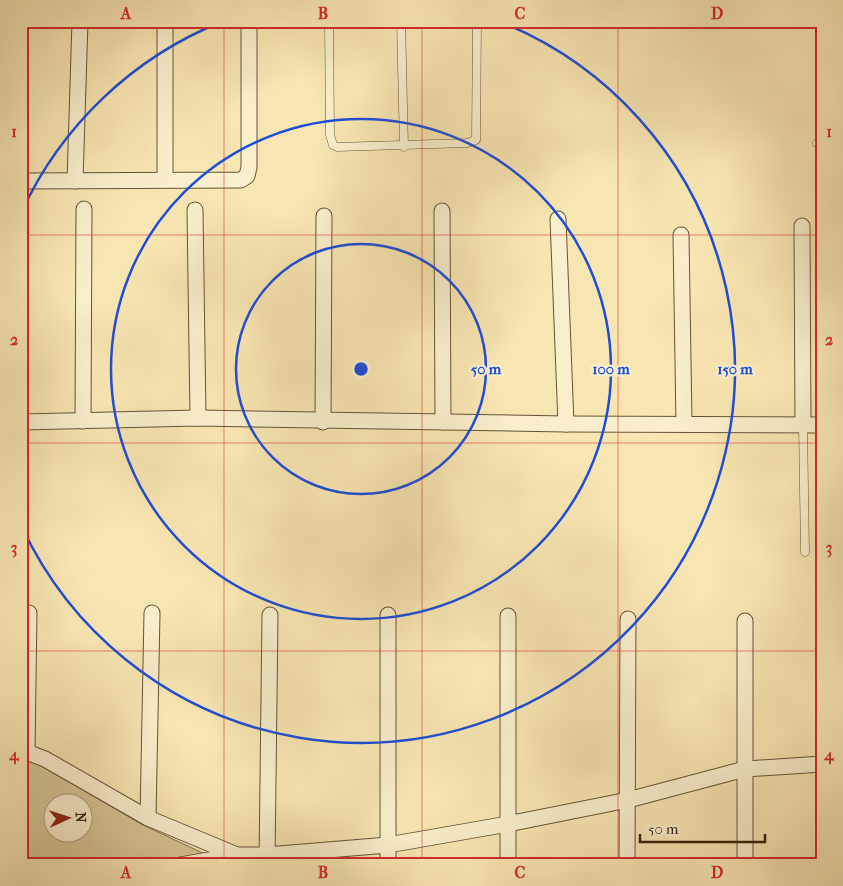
<svg xmlns="http://www.w3.org/2000/svg" width="843" height="886" viewBox="0 0 843 886" font-family="'IM FELL French Canon',serif">
<rect width="100%" height="100%" fill="#f8e6b2"/>
<filter id="stains"><feTurbulence type="fractalNoise" baseFrequency=".004" numOctaves="4"/><feColorMatrix values="0 0 0 0 .2 0 0 0 0 .09 0 0 0 0 .02 0 0 0 .5 -.17"/></filter>
<radialGradient id="worn" r=".72"><stop offset=".6" stop-color="#630" stop-opacity="0"/><stop offset="1" stop-color="#630" stop-opacity=".3"/></radialGradient>
<path fill="#d7c596" stroke="#867452" fill-rule="evenodd" d="M21,758L40,765L143,825L209,856L183,865H21ZM52,804H82V834H52Z"/>
<g fill="none" stroke-linecap="round" stroke-linejoin="round">
<defs>
<g id="lane">
<polyline points="329,21 330,135 333,145 337,147 467,143 476,140 477,21"/>
<polyline points="401,21 404,147"/>
<polyline points="817,143 822,143"/>
<polyline points="803,425 805,552"/>
</g>
<g id="street">
<polyline points="165,21 165,180"/>
<polyline points="21,181 241,180 247,176 249,167 249,21"/>
<polyline points="75,181 80,21"/>
<polyline points="195,210 198,418"/>
<polyline points="442,211 443,422"/>
<polyline points="558,219 566,424"/>
<polyline points="802,226 803,425"/>
<polyline points="681,235 684,423"/>
<polyline points="83,421 84,209"/>
<polyline points="21,422 198,418 566,424 822,425"/>
<polyline points="323,422 324,216"/>
<polyline points="388,615 388,865"/>
<polyline points="508,616 508,865"/>
<polyline points="745,621 745,865"/>
<polyline points="21,750 45,759 148,818 237,855"/>
<polyline points="27,751 29,613"/>
<polyline points="148,818 152,613"/>
<polyline points="267,863 270,615"/>
<polyline points="180,865 237,855 267,855 388,845 508,824 628,800 745,769 822,764"/>
<polyline points="627,865 628,619"/>
</g>
</defs>
<use href="#lane" stroke="#655436" stroke-width="9"/>
<use href="#street" stroke="#655436" stroke-width="17"/>
<use href="#lane" stroke="#faefcd" stroke-width="8"/>
<use href="#street" stroke="#faefcd" stroke-width="15"/>
</g>
<path fill="none" stroke="#d62828" stroke-width="1" stroke-opacity="0.55" d="M224,21V865M422,21V865M618,21V865M21,235H822M21,443H822M21,651H822"/>
<g fill="none" stroke="#1d4ed8" stroke-width="2.5">
<circle cx="361" cy="369" r="125"/>
<circle cx="361" cy="369" r="250"/>
<path d="M22 211A374 374 0 0 1 221 22M501 22A374 374 0 1 1 22 527"/>
</g>
<circle cx="361" cy="369" r="8" fill="#1d4ed8" stroke="#faefcd" stroke-width="2.5"/>
<g font-size="15" text-anchor="middle" font-weight="bold" fill="#1d4ed8" stroke="#faefcd" stroke-width="4.5" stroke-linejoin="round" paint-order="stroke">
<text x="486" y="374">50 m</text>
<text x="611" y="374">100 m</text>
<text x="735" y="374">150 m</text>
</g>
<rect width="843" height="886" fill="none" stroke="#f8e6b2" stroke-width="55"/>
<g transform="translate(68 818) rotate(87)"><circle r="24" fill="#faefcd" stroke="#ab9e80"/>
<path d="M0-4L9 19L0 12L-9 19Z" fill="#8f2418"/>
<text y="-8" font-size="14" font-weight="bold" text-anchor="middle" fill="#34240d">N</text>
</g>
<path d="M640 834v8h125v-8" fill="none" stroke="#34240d" stroke-width="2.5"/>
<text x="648" y="834" font-size="15" fill="#34240d" stroke="#faefcd" stroke-width="4" paint-order="stroke">50 m</text>
<rect x="28" y="28" width="788" height="830" fill="none" stroke="#d62828" stroke-width="2"/>
<g font-size="16" text-anchor="middle" font-weight="bold" fill="#d62828">
<text x="126" y="19">A</text>
<text x="323" y="19">B</text>
<text x="520" y="19">C</text>
<text x="717" y="19">D</text>
<text x="14" y="137">1</text>
<text x="829" y="137">1</text>
<text x="14" y="345">2</text>
<text x="829" y="345">2</text>
<text x="14" y="553">3</text>
<text x="829" y="553">3</text>
<text x="14" y="760">4</text>
<text x="829" y="760">4</text>
<text x="126" y="878">A</text>
<text x="323" y="878">B</text>
<text x="520" y="878">C</text>
<text x="717" y="878">D</text>
</g>
<rect width="100%" height="100%" filter="url(#stains)"/>
<rect width="100%" height="100%" fill="url(#worn)"/>
</svg>
